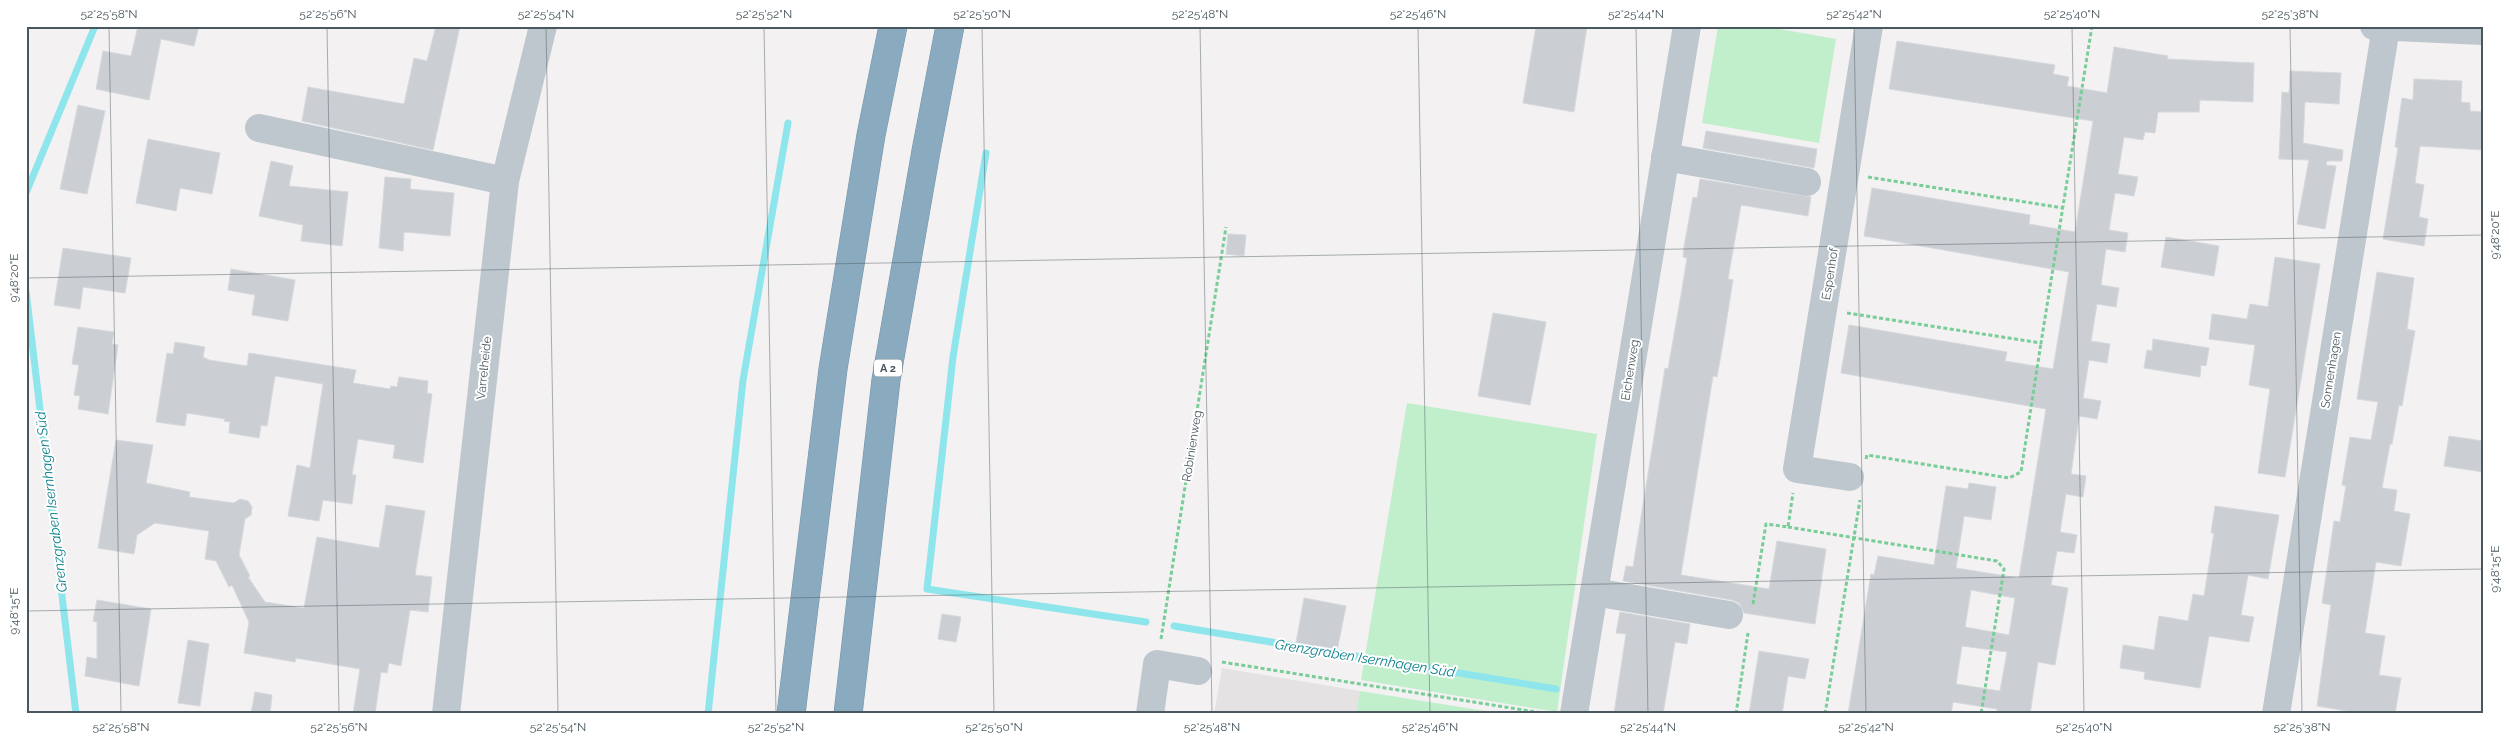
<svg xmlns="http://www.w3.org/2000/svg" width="2509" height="740" viewBox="0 0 2509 740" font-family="Raleway,sans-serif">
<rect width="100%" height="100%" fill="#f3f1f1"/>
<polygon fill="#e4e2e3" points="1222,668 1360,691 1356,714 1214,714"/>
<g fill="#c1efcc">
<polygon points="1718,26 1762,26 1836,39 1819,143 1702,123"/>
<polygon points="1407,403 1597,434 1557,712 1361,680"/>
<polygon points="1360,691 1504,714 1356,714"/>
</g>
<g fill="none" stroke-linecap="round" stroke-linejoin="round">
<g stroke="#8ee5ec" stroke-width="7">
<polyline points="986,153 953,357 927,589 1146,622"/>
<polyline points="26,193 95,26"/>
<polyline points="26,291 76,714"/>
<polyline points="1174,626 1556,689"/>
<polyline points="708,714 743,380 788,123"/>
</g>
</g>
<g fill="#cbcfd3" stroke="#d5d8dc" fill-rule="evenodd">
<polygon points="138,26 199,26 194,46 161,39 149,100 96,89 103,51 131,56"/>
<polygon points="436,26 460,26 433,150 302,121 308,87 404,104 414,58 427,61"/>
<polygon points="1536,26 1587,26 1574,112 1523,103"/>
<path d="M1897,41L2055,65L2053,74L2069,77L2067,86L2107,93L2114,47L2168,56L2167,59L2254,63L2253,102L2200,100L2199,112H2158L2155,133L2145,132L2143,140L2124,137L2118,174L2138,177L2134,196L2115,193L2109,230L2128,233L2125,252L2106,249L2101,285L2119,288L2116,307L2097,304L2091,341L2110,344L2107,363L2089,360L2083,398L2101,401L2097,419L2079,416L2071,474L2086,476L2083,497L2066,494L2060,532L2077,535L2074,553L2057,551L2051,585L2068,588L2055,665L2038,662L2030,714H1997V709L1953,702L1951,714H1848L1871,574L1874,575L1878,556L1934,565L1946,486L1968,489L1969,483L1996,487L1991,520L1964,516L1956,568L2019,578L2046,409L1841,373L1849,325L2007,352L2005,361L2053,369L2069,272L1864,236L1872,188L2030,215L2029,224L2075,232L2093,121L1889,89ZM1971,590L2015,598L2009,635L1965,627ZM1962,646L2007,652L2000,691L1956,684Z"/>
<polygon points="2290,71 2341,73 2339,104 2305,102 2303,143 2343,150 2342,161 2327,161 2326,165 2336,166 2325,229 2297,224 2309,160 2279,159 2282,92 2289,93"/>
<polygon points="2414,79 2462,81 2461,102 2470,103 2470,111 2483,112 2483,150 2420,146 2415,183 2424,185 2419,217 2428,219 2424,246 2383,239 2398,148 2395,147 2402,98 2413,100"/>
<polygon points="78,105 105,111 87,194 60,189"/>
<polygon points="1706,131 1817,149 1814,168 1703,148"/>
<polygon points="148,139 220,153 212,194 180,188 176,211 136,203"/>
<polygon points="271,161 293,166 289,186 348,192 342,246 301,241 303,225 259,216"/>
<polygon points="385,177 411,179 410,189 454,193 450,236 404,232 403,251 379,248"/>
<polygon points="1700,179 1811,197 1808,216 1741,205 1728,279 1733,280 1722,349 1717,377 1713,376 1681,575 1769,589 1777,541 1826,549 1815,624 1744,613 1739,603 1732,600 1623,581 1626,566 1633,567 1665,368 1668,369 1681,295 1687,258 1683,257 1684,247 1693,197 1697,198"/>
<polygon points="1228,234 1246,235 1244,256 1226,254"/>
<polygon points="2166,237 2219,246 2214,276 2161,267"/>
<polygon points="63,248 131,258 125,293 83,287 80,309 54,305"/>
<polygon points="2275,257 2320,264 2285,477 2258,473 2270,389 2249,385 2255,345 2209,339 2212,314 2247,319 2250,304 2268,307"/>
<polygon points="231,269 295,280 288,321 252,315 255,295 228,290"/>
<polygon points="2377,272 2414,278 2407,329 2415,331 2402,406 2399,405 2392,444 2390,444 2382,488 2397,490 2394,511 2410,514 2401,566 2376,562 2365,633 2385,636 2379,675 2401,678 2395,714 2365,714 2317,706 2331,605 2322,603 2334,521 2340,522 2346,486 2342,485 2350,437 2371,440 2378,402 2357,399"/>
<polygon points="1493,313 1546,322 1530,405 1478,396"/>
<polygon points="78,327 114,332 112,344 118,345 108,414 78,409 80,396 74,395 79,365 72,364"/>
<polygon points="2153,339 2209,348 2206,366 2201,365 2200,377 2144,368 2147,350 2152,351"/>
<polygon points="175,342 205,347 203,357 209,360 247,366 249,353 356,370 353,383 390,389 391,386 397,387 399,377 428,381 427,393 432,394 423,463 393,458 395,445 358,439 352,475 356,475 352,504 323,500 319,521 288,516 297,465 310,468 323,384 275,376 267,426 261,425 259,438 229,433 230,422 224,421 225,419 187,413 185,426 156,422 167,353 173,354"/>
<polygon points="2449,436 2483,441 2483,472 2444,466"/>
<polygon points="116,440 153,445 146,483 190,492 189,497 234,503 240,499 248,501 252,507 251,515 245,519 239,555 250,576 248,577 265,602 304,608 317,537 379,548 386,505 425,511 415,575 432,577 428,612 410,610 401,666 389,663 387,673 381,672 375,714 353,714 360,669 296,658 295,662 244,653 249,622 232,585 229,587 216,561 205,559 209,531 155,523 137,535 134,554 98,548"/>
<polygon points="2215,506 2279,515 2268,579 2248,575 2241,615 2254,617 2249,642 2209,636 2200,688 2144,679 2145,672 2120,668 2123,645 2154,650 2159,616 2188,621 2193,594 2204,596 2214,533 2211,533"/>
<polygon points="1304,598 1346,606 1337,651 1296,643"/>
<polygon points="97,600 151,609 139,686 85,676 87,657 97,659 97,622 93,621"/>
<polygon points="1620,612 1690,624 1687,644 1675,642 1663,714 1614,714 1626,634 1616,633"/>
<polygon points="942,614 961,617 956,642 938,639"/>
<polygon points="188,640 209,644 200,706 178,703"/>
<polygon points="1759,651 1809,659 1805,679 1788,676 1782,714 1749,714"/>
<polygon points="255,692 272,695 270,714 251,714"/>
</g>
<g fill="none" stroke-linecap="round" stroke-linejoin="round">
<defs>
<g id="highway">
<polyline points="791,714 833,369 871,135 893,26"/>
<polyline points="848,714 886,380 926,151 950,26"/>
</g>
</defs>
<use href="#highway" stroke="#7495ab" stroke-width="29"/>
<g stroke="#79cd98" stroke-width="3" stroke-dasharray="4 2.5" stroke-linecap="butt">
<polyline points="1868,177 2063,208"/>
<polyline points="1847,313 2041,343 2092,26"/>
<polyline points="1866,459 1867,455 2009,478 2021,472 2041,343"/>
<polyline points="1788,527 1997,561 2004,569 1981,714"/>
<polyline points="1753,604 1766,524 1788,527 1793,493"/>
<polyline points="1161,639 1226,227"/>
<polyline points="1222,662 1549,714"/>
<polyline points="1736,714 1748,633"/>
<polyline points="1825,714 1860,500"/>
</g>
<g stroke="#bdc7cd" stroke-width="28">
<polyline points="2374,26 2483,31"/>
<polyline points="259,128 505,181"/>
<polyline points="1665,157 1807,182"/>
<polyline points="1850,477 1797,469 1869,26"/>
<polyline points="1594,592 1729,615"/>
<polyline points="446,714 505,181 543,26"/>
<polyline points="1150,714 1157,664 1198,671"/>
<polyline points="1574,714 1687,26"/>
<polyline points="2276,714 2386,27"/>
</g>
<use href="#highway" stroke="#89aabf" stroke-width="28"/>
</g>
<path fill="none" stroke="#49575e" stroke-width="1" stroke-opacity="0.45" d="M109,26L121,714M327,26L339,714M546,26L558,714M764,26L776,714M982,26L994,714M1200,26L1212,714M1418,26L1430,714M1636,26L1648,714M1854,26L1866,714M2072,26L2084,714M2290,26L2302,714M26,278L2483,235M26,611L2483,569"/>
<g text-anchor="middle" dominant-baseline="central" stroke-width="4" stroke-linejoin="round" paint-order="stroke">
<rect fill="#fff" stroke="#80898e" stroke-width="1" x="874" y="359.5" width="28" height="17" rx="4"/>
<g font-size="11" font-weight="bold" fill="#49575e">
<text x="888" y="368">A 2</text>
</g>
<g font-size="12" fill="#49575e" stroke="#fff">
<text transform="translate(1830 274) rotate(-81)">Espenhof</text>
<text transform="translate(484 368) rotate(-84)">Varrelheide</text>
<text transform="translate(1630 370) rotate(-81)">Eichenweg</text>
<text transform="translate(2331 370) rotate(-81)">Sonnenhagen</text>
<text transform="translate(1192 446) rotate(-81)">Robinienweg</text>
</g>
<g font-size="14" font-style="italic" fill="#0f838d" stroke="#fff">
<text transform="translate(51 502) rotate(-97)">Grenzgraben Isernhagen Süd</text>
<text transform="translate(1365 658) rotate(9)">Grenzgraben Isernhagen Süd</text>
</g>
</g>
<rect width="2509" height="740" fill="none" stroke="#ffffff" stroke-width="55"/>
<rect x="28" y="28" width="2454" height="684" fill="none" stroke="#49575e" stroke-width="2"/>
<g font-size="12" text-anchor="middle" fill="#49575e">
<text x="109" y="18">52°25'58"N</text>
<text x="328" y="18">52°25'56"N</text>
<text x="546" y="18">52°25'54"N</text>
<text x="764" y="18">52°25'52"N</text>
<text x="982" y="18">52°25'50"N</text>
<text x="1200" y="18">52°25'48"N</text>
<text x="1418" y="18">52°25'46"N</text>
<text x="1636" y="18">52°25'44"N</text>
<text x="1854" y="18">52°25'42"N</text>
<text x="2072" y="18">52°25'40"N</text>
<text x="2290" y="18">52°25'38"N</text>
<text transform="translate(2495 235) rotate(-90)" y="4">9°48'20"E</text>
<text transform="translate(14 278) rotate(-90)" y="4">9°48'20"E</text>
<text transform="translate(2495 569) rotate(-90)" y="4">9°48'15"E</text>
<text transform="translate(14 611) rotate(-90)" y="4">9°48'15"E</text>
<text x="121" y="731">52°25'58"N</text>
<text x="339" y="731">52°25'56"N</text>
<text x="558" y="731">52°25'54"N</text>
<text x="776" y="731">52°25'52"N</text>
<text x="994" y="731">52°25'50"N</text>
<text x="1212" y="731">52°25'48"N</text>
<text x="1430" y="731">52°25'46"N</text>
<text x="1648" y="731">52°25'44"N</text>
<text x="1866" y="731">52°25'42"N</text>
<text x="2084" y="731">52°25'40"N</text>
<text x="2302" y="731">52°25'38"N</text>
</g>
</svg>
